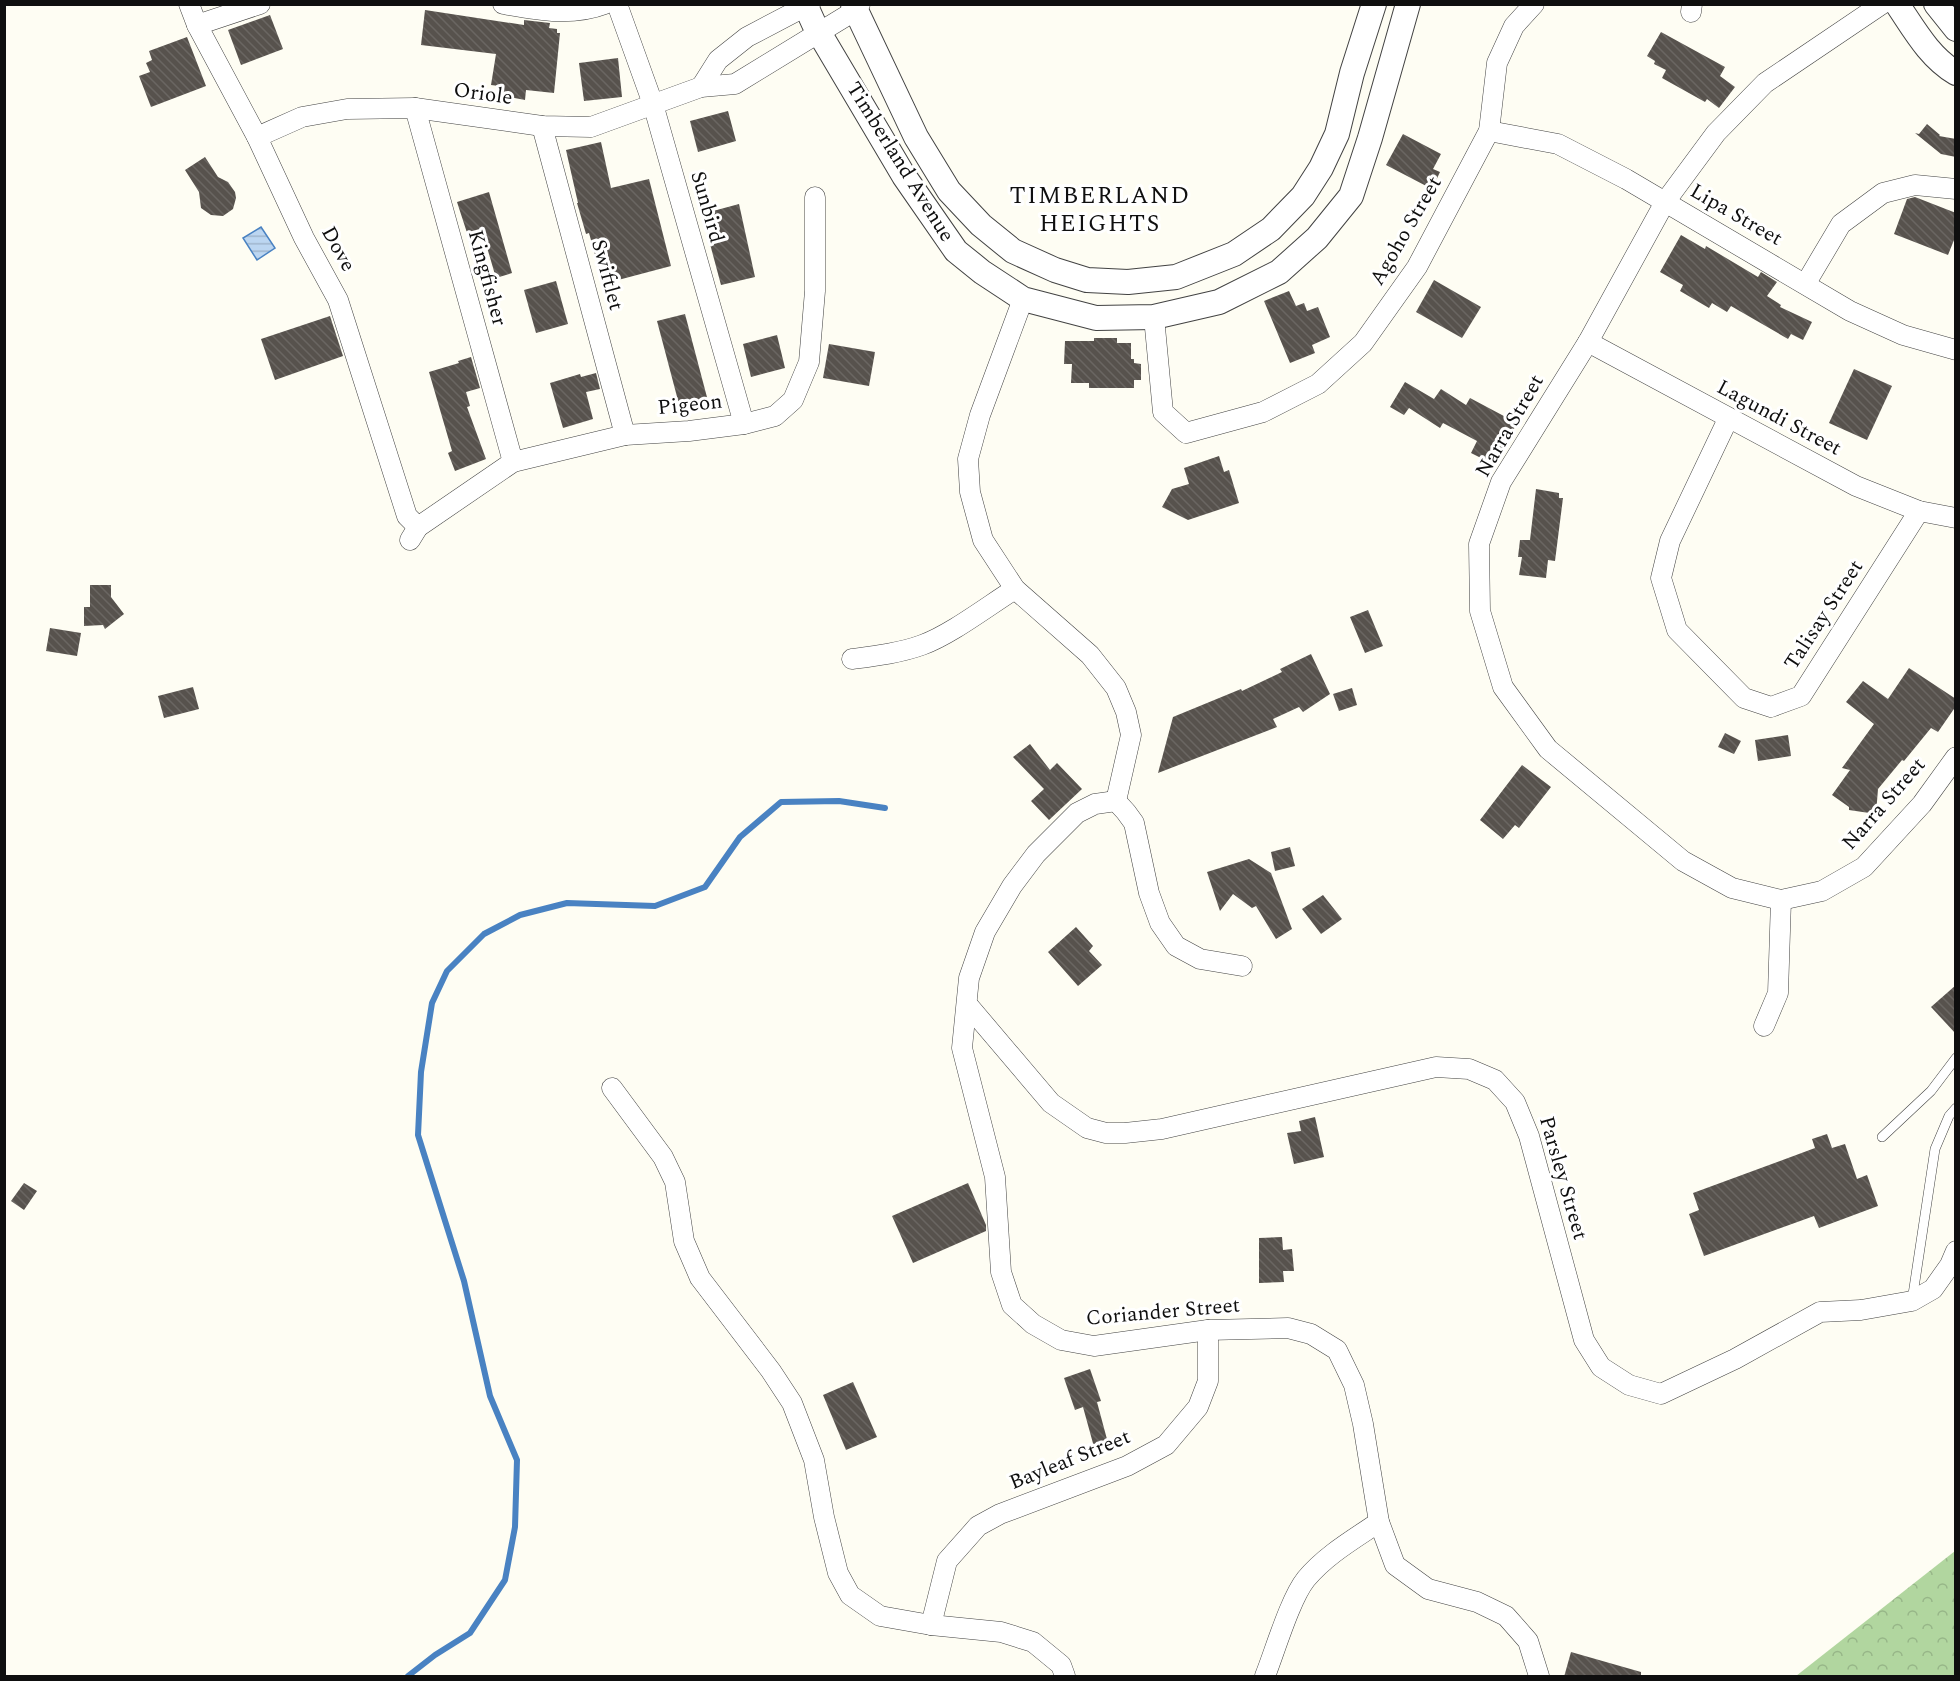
<svg xmlns="http://www.w3.org/2000/svg" width="1960" height="1681" viewBox="0 0 1960 1681" font-family="Spectral,serif">
<defs>
<pattern id="forest-crowns" width="20" height="18" patternUnits="userSpaceOnUse" patternTransform="scale(1.5)"><rect width="20" height="18" fill="#b1d69f"/><path d="M2 6a3 3 0 1 1 6 0M12 15a3 3 0 1 1 6 0" fill="none" stroke="#97b688"/></pattern>
<pattern id="water-rules" width="6" height="5" patternUnits="userSpaceOnUse" patternTransform="scale(1.5)"><rect width="6" height="5" fill="#bcd6f1"/><path d="M0 2.5h6" fill="none" stroke="#a0b6cd"/></pattern>
<pattern id="building-back-hatch" width="6" height="6" patternUnits="userSpaceOnUse" patternTransform="scale(1.5)"><rect width="6" height="6" fill="#57524d"/><path d="M-1 5l2 2M0 0l6 6M5-1l2 2" fill="none" stroke="#6a6662"/></pattern>
</defs>
<rect width="100%" height="100%" fill="#fefdf3"/>
<polygon fill="url(#forest-crowns)" points="1955,1551 1955,1676 1796,1676"/>
<polygon fill="url(#water-rules)" stroke="#4982c2" stroke-width="1.5" points="261,227 275,248 257,260 243,238"/>
<g fill="none" stroke-linecap="round" stroke-linejoin="round">
<polyline stroke="#4982c2" stroke-width="6" points="408,1676 435,1655 470,1633 505,1580 515,1527 517,1460 490,1396 464,1281 418,1135 421,1072 432,1003 447,971 484,934 520,915 567,903 655,906 705,887 740,837 781,802 839,801 885,808"/>
</g>
<g fill="url(#building-back-hatch)">
<polygon points="425,10 524,25 524,20 550,23 549,28 557,29 557,33 560,33 554,93 526,90 525,100 498,95 499,86 491,85 496,54 421,45"/>
<polygon points="270,15 283,49 241,65 228,30"/>
<polygon points="1661,32 1725,67 1720,76 1735,87 1719,108 1707,99 1705,102 1662,78 1666,70 1654,64 1655,61 1647,56"/>
<polygon points="187,37 206,86 151,107 139,76 150,72 146,63 152,60 149,51"/>
<polygon points="618,58 622,97 584,101 579,63"/>
<polygon points="728,111 736,141 698,152 690,121"/>
<polygon points="1927,124 1940,135 1939,136 1956,139 1956,157 1941,154 1915,133 1919,134"/>
<polygon points="1403,134 1441,154 1433,169 1440,172 1432,189 1386,165"/>
<polygon points="601,142 611,188 649,179 671,266 603,284 589,233 586,234 577,203 578,203 566,150"/>
<polygon points="205,157 218,177 228,182 235,192 236,198 233,209 223,216 211,215 201,208 199,192 185,170"/>
<polygon points="489,192 512,273 496,278 484,237 470,242 457,202"/>
<polygon points="1915,197 1956,213 1956,235 1948,255 1894,234 1907,199"/>
<polygon points="739,204 755,277 721,285 702,214"/>
<polygon points="1681,235 1705,249 1706,246 1758,277 1761,272 1777,282 1767,296 1781,305 1780,307 1812,322 1803,340 1791,334 1788,339 1731,306 1727,312 1712,303 1709,308 1680,291 1683,285 1660,272"/>
<polygon points="1434,280 1481,307 1462,338 1416,312"/>
<polygon points="556,281 568,324 536,333 524,290"/>
<polygon points="1289,291 1296,306 1304,303 1307,311 1318,307 1330,337 1312,345 1315,353 1290,363 1264,301"/>
<polygon points="685,314 708,401 680,408 657,321"/>
<polygon points="330,316 343,356 275,380 261,339"/>
<polygon points="777,335 785,368 751,377 743,344"/>
<polygon points="1094,338 1117,338 1117,343 1131,343 1131,359 1134,359 1134,363 1141,364 1141,380 1134,380 1134,388 1089,388 1089,383 1071,383 1072,364 1064,364 1065,341 1094,341"/>
<polygon points="829,344 875,352 869,386 823,378"/>
<polygon points="471,357 480,388 466,392 470,406 467,407 486,459 455,471 448,453 452,451 429,372 459,363 458,361"/>
<polygon points="1854,369 1892,386 1867,440 1829,423"/>
<polygon points="596,373 600,389 586,392 593,419 563,428 550,383 580,374 581,377"/>
<polygon points="1405,382 1434,399 1441,389 1466,405 1470,398 1517,423 1495,465 1471,453 1477,441 1443,423 1440,428 1409,408 1404,415 1390,407"/>
<polygon points="1219,456 1224,472 1229,470 1239,503 1188,520 1162,507 1172,489 1189,484 1184,468"/>
<polygon points="1536,489 1559,493 1559,498 1563,498 1555,561 1548,560 1546,578 1519,575 1522,557 1518,557 1520,540 1530,540"/>
<polygon points="90,585 111,585 111,597 124,614 105,629 103,625 84,626 84,607 90,607"/>
<polygon points="1368,610 1383,646 1365,653 1350,617"/>
<polygon points="50,628 81,633 77,656 46,651"/>
<polygon points="1311,654 1330,694 1303,712 1299,707 1273,719 1277,727 1158,773 1173,717 1241,689 1242,691 1282,672 1280,669"/>
<polygon points="1909,668 1956,699 1956,706 1938,732 1931,728 1904,761 1902,760 1878,789 1876,814 1849,810 1849,807 1832,795 1850,770 1842,768 1874,724 1846,702 1863,681 1888,699"/>
<polygon points="193,687 199,709 164,718 158,696"/>
<polygon points="1352,688 1357,705 1339,711 1333,694"/>
<polygon points="1725,733 1741,741 1734,754 1718,747"/>
<polygon points="1788,735 1791,756 1758,761 1755,740"/>
<polygon points="1030,744 1050,770 1057,763 1082,789 1049,820 1031,801 1044,789 1013,757"/>
<polygon points="1522,765 1551,787 1519,828 1515,825 1503,839 1480,820"/>
<polygon points="1290,847 1295,866 1275,871 1271,852"/>
<polygon points="1249,859 1271,873 1292,929 1276,939 1256,906 1252,908 1233,894 1220,911 1207,872"/>
<polygon points="1323,895 1342,919 1321,934 1302,909"/>
<polygon points="1076,927 1093,946 1089,951 1102,965 1078,986 1048,952"/>
<polygon points="1956,985 1956,1034 1931,1007"/>
<polygon points="1315,1117 1324,1157 1294,1164 1287,1133 1301,1131 1299,1121"/>
<polygon points="1827,1134 1832,1148 1845,1144 1857,1179 1867,1175 1878,1206 1819,1228 1814,1216 1704,1256 1689,1214 1699,1210 1693,1193 1815,1148 1812,1139"/>
<polygon points="24,1183 37,1191 24,1210 11,1201"/>
<polygon points="968,1183 986,1225 986,1231 913,1263 892,1216"/>
<polygon points="1282,1237 1283,1250 1292,1249 1294,1271 1283,1271 1284,1282 1259,1283 1259,1238"/>
<polygon points="1090,1369 1101,1401 1097,1402 1108,1443 1094,1447 1083,1407 1075,1410 1064,1378"/>
<polygon points="853,1382 877,1437 846,1450 823,1395"/>
<polygon points="1571,1652 1641,1672 1641,1677 1564,1677"/>
</g>
<g fill="none" stroke-linecap="round" stroke-linejoin="round">
<defs>
<g id="service">
<polyline points="1882,1137 1931,1091 1956,1058"/>
<polyline points="1912,1301 1935,1149 1949,1116 1956,1108"/>
</g>
<g id="minor">
<polyline points="189,4 197,25 257,137 304,238 338,300 407,516 418,527"/>
<path d="M503,4C537,10 571,17 605,4"/>
<polyline points="617,4 653,104 744,424"/>
<polyline points="1882,4 1765,83 1716,133 1665,202 1588,342 1501,482 1479,544 1480,611 1503,687 1548,749 1683,861 1732,888 1781,900 1822,891 1864,867 1922,804 1956,757"/>
<polyline points="1691,12 1692,4"/>
<polyline points="197,25 260,4"/>
<polyline points="701,87 718,60 747,37 810,4"/>
<polyline points="415,108 513,462"/>
<polyline points="542,126 625,435"/>
<polyline points="1489,131 1558,144 1626,179 1850,311 1903,335 1956,350"/>
<polyline points="257,137 302,117 347,109 415,108 542,126 591,127 701,87 735,84 856,10 860,4"/>
<polyline points="1806,283 1841,224 1883,193 1915,185 1956,189"/>
<polyline points="1023,299 980,415 968,459 970,492 983,540 1015,589 1090,655 1116,688 1126,712 1131,735 1116,801"/>
<polyline points="1154,317 1163,412 1186,433 1263,412 1318,384 1363,343 1417,267 1489,131 1497,63 1514,26 1534,4"/>
<polyline points="1588,342 1856,486 1919,511 1956,518"/>
<polyline points="1728,419 1670,541 1661,578 1677,630 1744,698 1771,707 1801,696 1919,511"/>
<polyline points="410,540 418,527 513,462 625,435 689,431 744,424 775,416 793,400 809,362 815,291 815,197"/>
<path d="M852,659C875,656 900,653 922,645C950,635 988,606 1015,589"/>
<polyline points="1116,801 1095,804 1077,813 1036,854 1012,886 985,932 969,978 962,1048 995,1177 1001,1272 1012,1305 1033,1324 1061,1340 1094,1346 1208,1330 1288,1328 1311,1334 1337,1350 1354,1385 1363,1424 1379,1522 1395,1565 1428,1589 1477,1602 1506,1616 1528,1641 1539,1676"/>
<polyline points="1116,801 1126,812 1134,823 1149,893 1160,923 1176,946 1200,959 1242,966"/>
<polyline points="967,1004 1051,1103 1087,1128 1106,1133 1125,1133 1162,1129 1436,1067 1469,1069 1495,1080 1515,1102 1529,1136 1584,1340 1601,1367 1629,1385 1661,1394 1735,1359 1820,1312 1861,1310 1912,1301 1933,1289 1950,1265 1956,1251"/>
<polyline points="1764,1026 1778,993 1781,900"/>
<polyline points="612,1088 663,1157 675,1182 684,1241 700,1278 771,1371 792,1403 814,1460 824,1517 838,1573 850,1595 880,1616 931,1625 1001,1632 1033,1642 1061,1665 1065,1676"/>
<polyline points="931,1625 947,1561 978,1526 1000,1514 1127,1466 1166,1445 1198,1407 1208,1381 1208,1330"/>
<path d="M1265,1676C1275,1651 1290,1599 1306,1579C1326,1555 1354,1539 1379,1522"/>
</g>
<g id="tertiary">
<polyline points="805,4 814,24 904,176 956,251 982,272 1023,299 1096,318 1154,317 1219,302 1279,272 1317,238 1351,196 1370,138 1408,4"/>
<polyline points="853,4 916,137 949,191 981,225 1013,251 1055,270 1087,280 1128,282 1176,277 1234,254 1271,229 1303,196 1321,168 1337,134 1352,73 1374,4"/>
<path d="M1897,4C1914,29 1929,57 1956,73"/>
<polyline points="1936,4 1956,29"/>
</g>
</defs>
<use href="#service" stroke="#424242" stroke-width="10"/>
<use href="#minor" stroke="#424242" stroke-width="21"/>
<use href="#tertiary" stroke="#424242" stroke-width="26"/>
<use href="#service" stroke="#fff" stroke-width="9"/>
<use href="#minor" stroke="#fff" stroke-width="20"/>
<use href="#tertiary" stroke="#fff" stroke-width="24"/>
</g>
<g text-anchor="middle" dominant-baseline="central" stroke-width="6" stroke-linejoin="round" paint-order="stroke">
<g font-size="21" fill="#0f0f0f" stroke="#fff">
<text transform="translate(483 94) rotate(8)">Oriole</text>
<text transform="translate(900 162) rotate(58)">Timberland Avenue</text>
<text transform="translate(707 207) rotate(74)">Sunbird</text>
<text transform="translate(1736 215) rotate(30)">Lipa Street</text>
<text transform="translate(1406 231) rotate(-60)">Agoho Street</text>
<text transform="translate(338 249) rotate(61)">Dove</text>
<text transform="translate(607 275) rotate(75)">Swiftlet</text>
<text transform="translate(487 278) rotate(75)">Kingfisher</text>
<text transform="translate(690 405) rotate(-6)">Pigeon</text>
<text transform="translate(1779 418) rotate(28)">Lagundi Street</text>
<text transform="translate(1510 426) rotate(-60)">Narra Street</text>
<text transform="translate(1824 615) rotate(-57)">Talisay Street</text>
<text transform="translate(1884 804) rotate(-49)">Narra Street</text>
<text transform="translate(1563 1178) rotate(74)">Parsley Street</text>
<text transform="translate(1163 1312) rotate(-5)">Coriander Street</text>
<text transform="translate(1070 1460) rotate(-22)">Bayleaf Street</text>
</g>
<g font-size="24" letter-spacing="1.5" fill="#0f0f0f" stroke="#fff">
<text x="1100" y="196">TIMBERLAND<tspan x="1100" dy="28">HEIGHTS</tspan></text>
</g>
</g>
<rect width="1960" height="1681" fill="none" stroke="#0f0f0f" stroke-width="12"/>
</svg>
